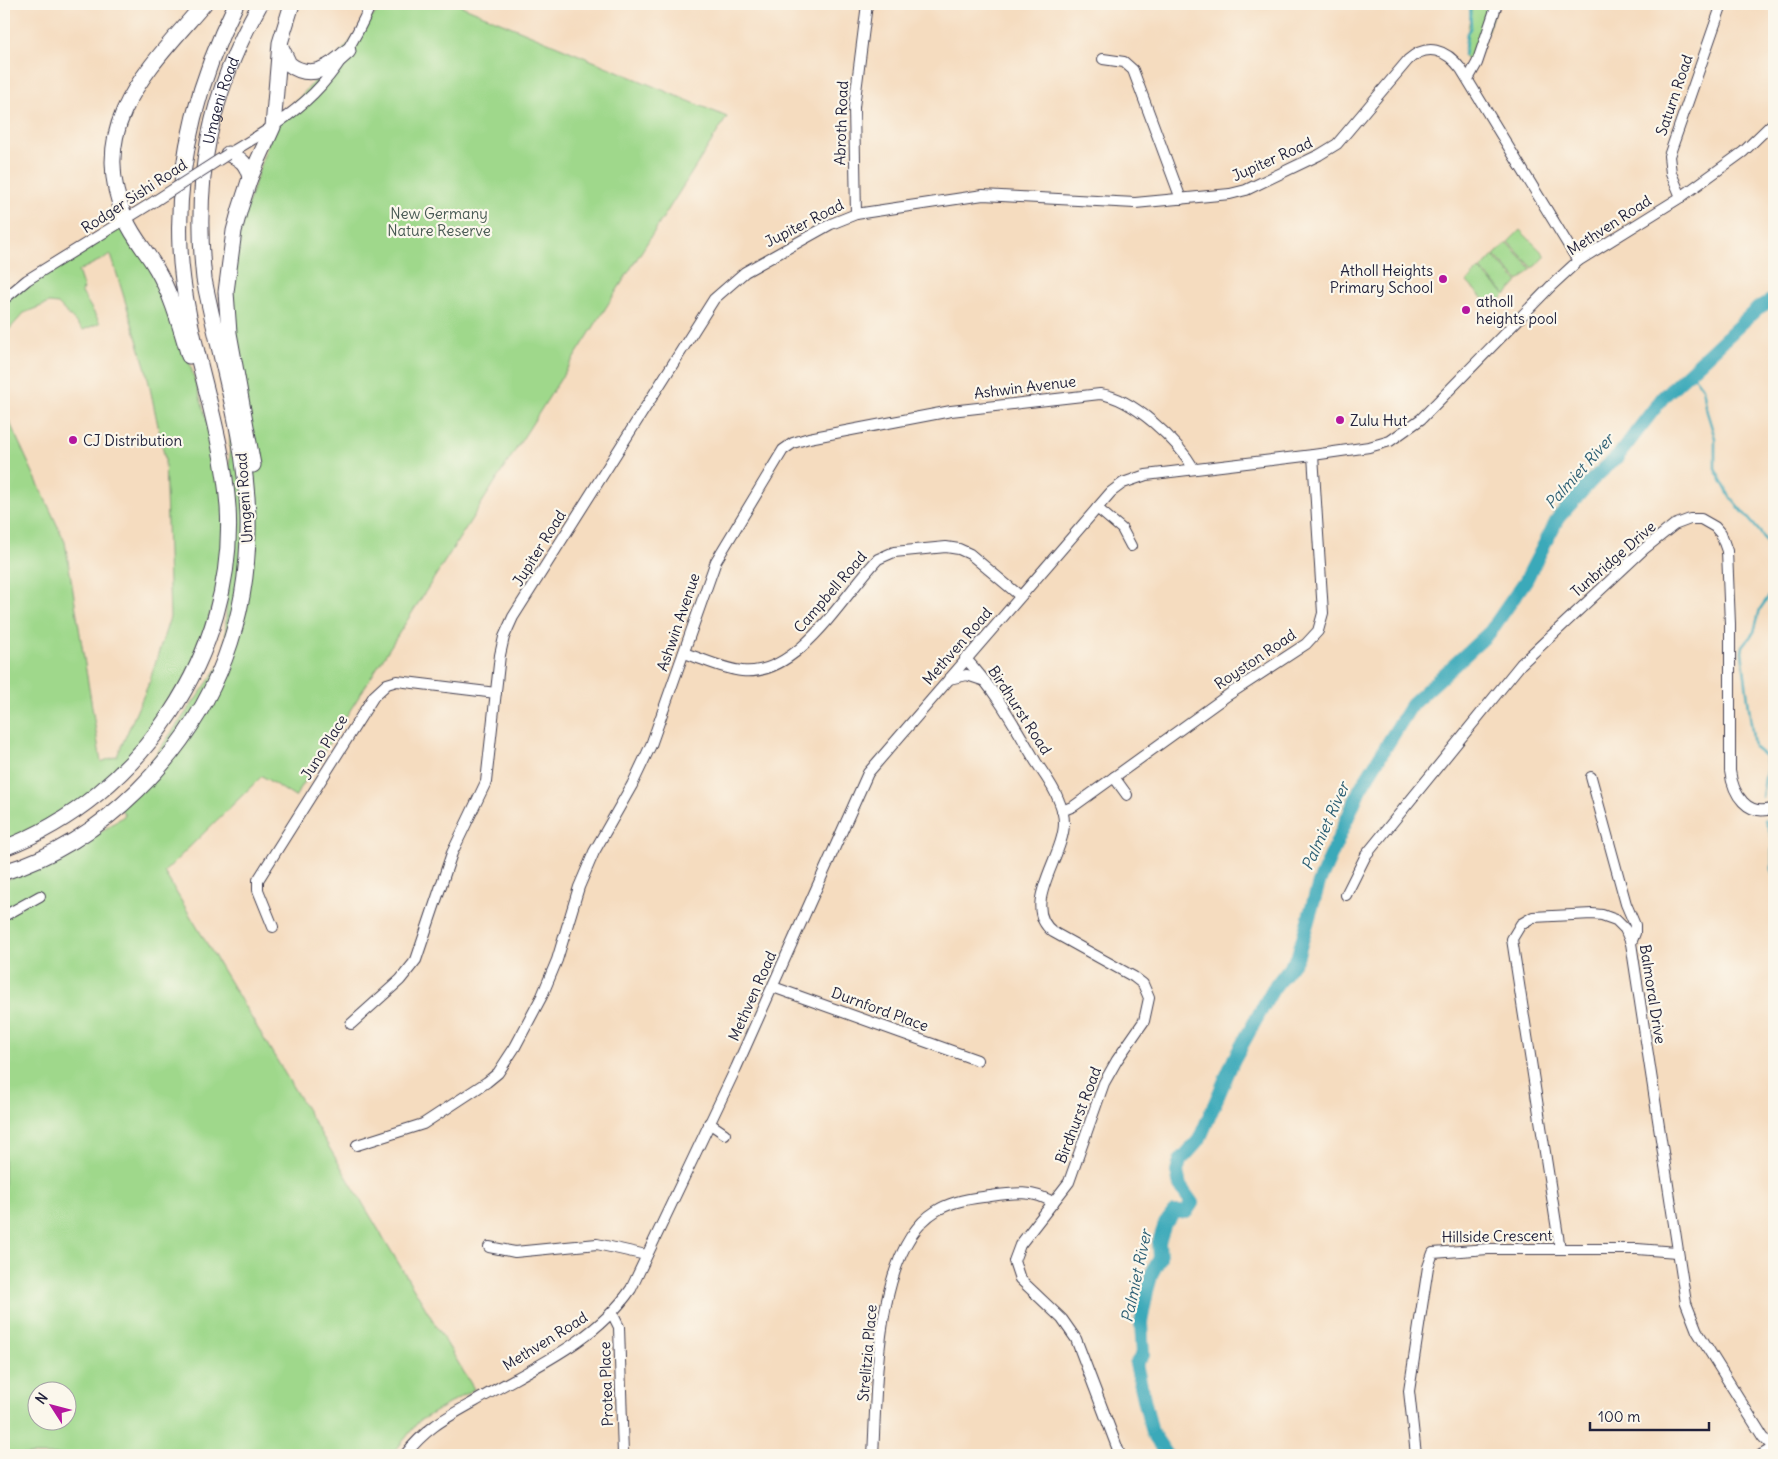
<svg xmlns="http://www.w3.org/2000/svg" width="1778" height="1459" viewBox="0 0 1778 1459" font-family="Delius,sans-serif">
<rect width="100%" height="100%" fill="#fbf7ec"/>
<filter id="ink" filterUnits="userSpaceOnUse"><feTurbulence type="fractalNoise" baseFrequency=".02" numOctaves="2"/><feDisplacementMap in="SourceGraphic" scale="10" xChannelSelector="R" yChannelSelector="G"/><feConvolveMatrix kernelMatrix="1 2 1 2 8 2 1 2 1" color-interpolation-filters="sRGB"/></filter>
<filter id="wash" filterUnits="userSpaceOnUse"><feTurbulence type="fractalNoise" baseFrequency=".0096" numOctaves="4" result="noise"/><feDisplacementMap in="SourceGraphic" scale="20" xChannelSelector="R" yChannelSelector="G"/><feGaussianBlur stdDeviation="1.12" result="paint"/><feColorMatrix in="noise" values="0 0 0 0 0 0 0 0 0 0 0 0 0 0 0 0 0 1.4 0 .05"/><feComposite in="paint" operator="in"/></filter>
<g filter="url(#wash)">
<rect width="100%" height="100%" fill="#f5dcbf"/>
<g fill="#9fd88b" stroke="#607d63" fill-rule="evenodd">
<path d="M384,4H457L727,117L295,797L262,776L164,872L474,1389L419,1421L392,1455H4V881C52,862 83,846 125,815L119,806L225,658L232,353L229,263L273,127ZM38,1392H68V1422H38Z"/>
<polygon points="1472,4 1497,4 1473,70 1464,55"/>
<polygon points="125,222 176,317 214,444 227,508 222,575 190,679 108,784 4,846 4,410 65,542 101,762 117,756 149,683 170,617 165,459 146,369 111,255 78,271 84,289 81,291 100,323 83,330 58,304 49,303 24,313 6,333 4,346 4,300"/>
<polygon points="1520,230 1546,256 1533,268 1508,242"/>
<polygon points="1507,243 1532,269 1519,281 1494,255"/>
<polygon points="1493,256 1518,282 1506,295 1481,269"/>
<polygon points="1479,269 1505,295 1492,308 1467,282"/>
</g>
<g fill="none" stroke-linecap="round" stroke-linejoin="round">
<g stroke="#3ba9b9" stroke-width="2.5">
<polyline points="1464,55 1467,33 1471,27 1470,4"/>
<polyline points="1690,371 1703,388 1707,412 1715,438 1715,469 1730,497 1760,532 1774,555"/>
<polyline points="1762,797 1767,766 1765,756 1754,747 1742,652 1743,646 1754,632 1760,609 1774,589"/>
<polyline points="1765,820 1772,838 1772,870 1774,877"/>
</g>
<polyline stroke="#3ba9b9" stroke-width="14" points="1167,1455 1152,1433 1136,1364 1143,1354 1141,1323 1147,1291 1152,1273 1160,1258 1159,1242 1165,1224 1174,1212 1186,1212 1192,1203 1180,1186 1177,1172 1180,1161 1199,1140 1234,1059 1273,989 1297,958 1319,883 1360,789 1412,704 1490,632 1526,580 1558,518 1592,480 1618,456 1664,396 1758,308 1774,299"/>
</g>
</g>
<g filter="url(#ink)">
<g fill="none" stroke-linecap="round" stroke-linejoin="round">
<defs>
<g id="minor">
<polyline points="1103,59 1124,62 1133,70 1181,199"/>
<polyline points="1468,79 1477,63 1497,4"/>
<path d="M228,154C303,110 334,86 371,4"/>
<polyline points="1681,197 1671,173 1669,156 1722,4"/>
<polyline points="856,214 854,107 867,4"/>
<polyline points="4,299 27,280 155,201"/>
<polyline points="1097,508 1122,529 1131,546"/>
<path d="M684,653C703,659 723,669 742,671C799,677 843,595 878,559L894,552L946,547L959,549L970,554L1020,596"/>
<path d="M965,658C994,688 1015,726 1036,762C1044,774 1054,787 1059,801C1062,808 1064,816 1064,823C1064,857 1019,906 1053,932L1134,977L1143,984L1149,998L1144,1021L1117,1060L1104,1083L1069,1182L1020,1245L1014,1261L1020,1279L1062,1319L1076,1339L1120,1455"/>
<polyline points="949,679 967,675 985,681"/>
<polyline points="1114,777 1127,795"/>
<polyline points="1591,777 1626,904 1635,925 1635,933 1631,943"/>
<polyline points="1062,811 1074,806 1228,695 1306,644 1318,631 1323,613 1313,455"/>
<path d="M1346,895L1366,855L1521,664L1644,549L1674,525L1690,519H1701L1715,527L1721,534L1727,551L1730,624V771C1733,794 1747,818 1774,808"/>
<polyline points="4,916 40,896"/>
<polyline points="273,927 258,890 258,880 374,696 387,684 397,681 496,693"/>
<polyline points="773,987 977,1060"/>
<path d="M351,1024L400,980L416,960L452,853L486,782L500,655L504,637L513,617L714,299L745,272L831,224L856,214L983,195L1135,203L1230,194L1246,190L1319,155L1337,144L1408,60C1427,43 1446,49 1461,69L1578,261"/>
<polyline points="709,1123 725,1134"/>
<path d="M357,1145L423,1124L487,1082L498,1073L515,1047L542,996L557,960L579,887L594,852L632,785L651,745L716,561L783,450L793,443L809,438L951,411L1100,394C1133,398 1178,441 1194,469"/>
<polyline points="489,1247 515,1252 597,1244 646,1255"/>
<polyline points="1560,1249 1512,939 1521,924 1533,917 1592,914 1602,915 1616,920 1625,929 1631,943 1686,1303 1697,1331 1763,1437 1774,1448"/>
<polyline points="612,1313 619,1327 623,1455"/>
<path d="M405,1455C426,1428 444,1419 474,1402C529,1369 594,1343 631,1289L736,1068L868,773L1111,492L1123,483L1146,475L1313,455L1369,447L1390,441L1421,419L1552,285L1578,261L1681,197L1743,152L1774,122"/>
<path d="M873,1455C877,1391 874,1249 936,1211C950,1202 966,1199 983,1197C1006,1194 1033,1188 1053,1203"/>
<polyline points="1416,1455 1409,1391 1428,1267 1433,1253 1488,1249 1637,1249 1677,1252"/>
<polyline points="1761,1455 1773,1448"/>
</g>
<g id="highway">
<path d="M281,47L289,64C311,81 331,67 348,51"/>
<path d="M228,154C241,158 247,164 250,178"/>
<path d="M189,356C180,326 172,295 156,268C147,252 133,237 126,220C85,126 148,69 204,4"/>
<polyline points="253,465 229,333 226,292 234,231 240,209 250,178 273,127 280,43 292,4"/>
<path d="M4,848C140,797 237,653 228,507C222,419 184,336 180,248C176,162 198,81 236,4"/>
<path id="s1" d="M4,872C103,842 189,754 225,658C242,613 249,564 248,517C246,436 219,357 204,279C193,177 210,93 260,4"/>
</g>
</defs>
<use href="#minor" stroke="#423e4f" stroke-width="12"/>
<use href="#highway" stroke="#423e4f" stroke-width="17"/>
<use href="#minor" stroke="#fff" stroke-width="10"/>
<use href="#highway" stroke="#fff" stroke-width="15"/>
<defs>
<polyline id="minor-bridge" points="155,201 228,154"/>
</defs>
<use href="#minor-bridge" stroke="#423e4f" stroke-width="12" stroke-linecap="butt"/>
<use href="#minor-bridge" stroke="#fff" stroke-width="10"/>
</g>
</g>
<g fill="#b5179e" stroke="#fbf7ec" stroke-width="2">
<circle cx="1443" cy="279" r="5"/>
<circle cx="1466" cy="310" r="5"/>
<circle cx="1340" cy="420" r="5"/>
<circle cx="73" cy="440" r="5"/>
</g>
<g text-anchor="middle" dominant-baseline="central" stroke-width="4.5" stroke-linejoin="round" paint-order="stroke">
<g font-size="15" fill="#22223b" stroke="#fbf7ec">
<text transform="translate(1674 95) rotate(-71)">Saturn Road</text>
<text stroke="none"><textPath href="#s1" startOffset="885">Umgeni Road</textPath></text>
<text transform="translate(841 123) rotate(-88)">Abroth Road</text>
<text transform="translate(1272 159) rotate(-24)">Jupiter Road</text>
<text transform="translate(134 196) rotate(-33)">Rodger Sishi Road</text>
<text transform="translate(804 223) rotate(-27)">Jupiter Road</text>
<text transform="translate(1609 225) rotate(-33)">Methven Road</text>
<text transform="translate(1025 387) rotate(-7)">Ashwin Avenue</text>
<text transform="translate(244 498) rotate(-94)">Umgeni Road</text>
<text transform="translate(539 548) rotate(-58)">Jupiter Road</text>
<text transform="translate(1613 559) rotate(-41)">Tunbridge Drive</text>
<text transform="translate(830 592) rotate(-49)">Campbell Road</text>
<text transform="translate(678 622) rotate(-71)">Ashwin Avenue</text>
<text transform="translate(957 646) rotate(-49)">Methven Road</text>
<text transform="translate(1255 659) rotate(-34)">Royston Road</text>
<text transform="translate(1020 710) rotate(57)">Birdhurst Road</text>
<text transform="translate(324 747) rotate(-58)">Juno Place</text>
<text transform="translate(1653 994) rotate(81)">Balmoral Drive</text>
<text transform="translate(752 996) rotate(-66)">Methven Road</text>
<text transform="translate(880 1009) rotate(20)">Durnford Place</text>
<text transform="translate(1078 1115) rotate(-69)">Birdhurst Road</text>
<text transform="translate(1497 1236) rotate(-1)">Hillside Crescent</text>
<text transform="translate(545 1341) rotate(-32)">Methven Road</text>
<text transform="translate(867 1353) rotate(-85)">Strelitzia Place</text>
<text transform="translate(606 1384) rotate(-92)">Protea Place</text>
</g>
<g font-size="15" fill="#485953" stroke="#fbf7ec">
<text x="439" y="213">New Germany<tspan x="439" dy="17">Nature Reserve</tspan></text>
</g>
<g font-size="15" fill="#22223b" stroke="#fbf7ec" text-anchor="start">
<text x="1433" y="270" text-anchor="end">Atholl Heights<tspan x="1433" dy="17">Primary School</tspan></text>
<text x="1476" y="301">atholl<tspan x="1476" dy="17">heights pool</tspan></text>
<text x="1350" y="420">Zulu Hut</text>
<text x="83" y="440">CJ Distribution</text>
</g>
<g font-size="16" font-style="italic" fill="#2d5f74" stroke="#fbf7ec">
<text transform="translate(1579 471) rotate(-48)">Palmiet River</text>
<text transform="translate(1325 826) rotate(-66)">Palmiet River</text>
<text transform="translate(1136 1276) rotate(-78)">Palmiet River</text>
</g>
</g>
<rect width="1778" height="1459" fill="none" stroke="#fbf7ec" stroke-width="20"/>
<g transform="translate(52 1406) rotate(306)"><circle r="24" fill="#fbf7ec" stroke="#a4a2a5"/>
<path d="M0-4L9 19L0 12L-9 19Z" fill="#b5179e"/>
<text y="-8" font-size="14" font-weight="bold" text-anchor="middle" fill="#22223b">N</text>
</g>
<path d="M1590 1422v8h119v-8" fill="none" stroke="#22223b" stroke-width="2.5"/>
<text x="1598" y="1422" font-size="15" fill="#22223b" stroke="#fbf7ec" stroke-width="4" paint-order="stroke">100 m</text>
</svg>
